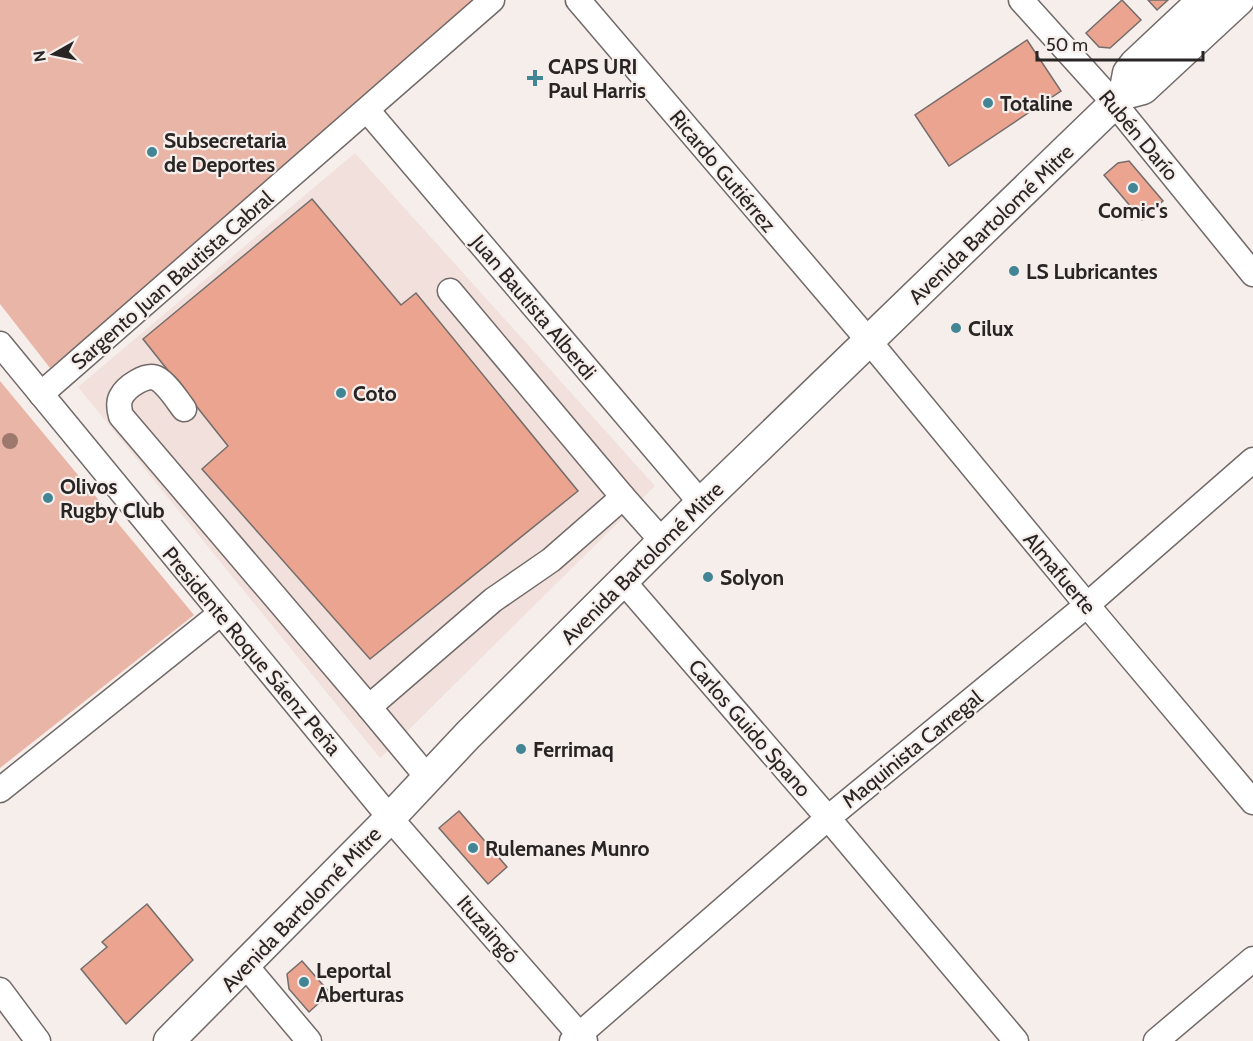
<svg xmlns="http://www.w3.org/2000/svg" width="1253" height="1041" viewBox="0 0 1253 1041" font-family="Cabin,sans-serif">
<rect width="100%" height="100%" fill="#f6eeeb"/>
<polygon fill="#f1e0db" points="355,153 655,486 380,758 78,387"/>
<g fill="#e8b5a7">
<polygon points="0,0 484,0 50,368 0,304"/>
<polygon points="0,381 194,615 0,768"/>
</g>
<g fill="#eaa490" stroke="#746d6b" stroke-width="1.5">
<polygon points="1122,0 1141,20 1110,48 1099,47 1086,33"/>
<polygon points="1148,0 1168,0 1157,10"/>
<polygon points="1027,40 1061,91 949,166 915,115"/>
<polygon points="1129,161 1163,201 1142,220 1104,175 1118,163"/>
<polygon points="312,199 401,305 416,293 578,491 370,659 202,469 228,446 143,339"/>
<polygon points="459,811 507,867 488,884 439,828"/>
<polygon points="147,904 193,960 126,1024 81,969 107,947 102,942"/>
<polygon points="302,961 330,993 309,1012 289,989 287,974"/>
</g>
<g fill="none" stroke-linecap="round" stroke-linejoin="round">
<defs>
<g id="minor">
<polyline points="578,0 869,341 1087,605 1253,802"/>
<polyline points="1021,0 1114,103 1253,274"/>
<polyline points="367,110 701,503"/>
<polyline points="0,344 390,818 585,1041"/>
<polyline points="41,394 492,0"/>
<path d="M184,409C177,400 168,385 158,379C147,372 126,387 121,397C118,403 119,409 121,416L369,707L493,600L551,560L623,497L450,291"/>
<polyline points="623,497 663,542"/>
<polyline points="623,581 828,818 1016,1041"/>
<polyline points="369,707 428,778"/>
<polyline points="0,790 221,613"/>
<polyline points="246,966 309,1041"/>
<polyline points="0,990 38,1041"/>
<polyline points="572,1041 828,818 1087,605 1253,460"/>
<polyline points="1156,1041 1253,959"/>
</g>
<g id="major">
<polyline points="1124,94 1128,73 1135,64 1203,0"/>
<polyline points="169,1041 390,818 468,735 701,503 1124,94 1143,89 1239,0"/>
</g>
</defs>
<use href="#minor" stroke="#716a68" stroke-width="27"/>
<use href="#major" stroke="#716a68" stroke-width="33"/>
<use href="#minor" stroke="#fff" stroke-width="24"/>
<use href="#major" stroke="#fff" stroke-width="30"/>
</g>
<circle fill="#9d786d" cx="10" cy="441" r="8"/>
<g fill="#428595" stroke="#f6eeeb" stroke-width="2">
<path d="M532 69h6v6h6v6h-6v6h-6v-6h-6v-6h6z"/>
<circle cx="988" cy="103" r="6"/>
<circle cx="152" cy="152" r="6"/>
<circle cx="1133" cy="188" r="6"/>
<circle cx="1014" cy="271" r="6"/>
<circle cx="956" cy="328" r="6"/>
<circle cx="341" cy="393" r="6"/>
<circle cx="48" cy="498" r="6"/>
<circle cx="708" cy="577" r="6"/>
<circle cx="521" cy="749" r="6"/>
<circle cx="473" cy="848" r="6"/>
<circle cx="304" cy="982" r="6"/>
</g>
<g text-anchor="middle" dominant-baseline="central" stroke-width="4.5" stroke-linejoin="round" paint-order="stroke">
<g font-size="21" font-weight="bold" fill="#282524" stroke="#f6eeeb" text-anchor="start">
<text x="548" y="66">CAPS URI<tspan x="548" dy="24">Paul Harris</tspan></text>
<text x="1000" y="103">Totaline</text>
<text x="164" y="140">Subsecretaria<tspan x="164" dy="24">de Deportes</tspan></text>
<text x="1133" y="210" text-anchor="middle">Comic's</text>
<text x="1026" y="271">LS Lubricantes</text>
<text x="968" y="328">Cilux</text>
<text x="353" y="393">Coto</text>
<text x="60" y="486">Olivos<tspan x="60" dy="24">Rugby Club</tspan></text>
<text x="720" y="577">Solyon</text>
<text x="533" y="749">Ferrimaq</text>
<text x="485" y="848">Rulemanes Munro</text>
<text x="316" y="970">Leportal<tspan x="316" dy="24">Aberturas</tspan></text>
</g>
<g font-size="21" fill="#282524" stroke="#f6eeeb">
<text transform="translate(1139 135) rotate(50)">Rubén Darío</text>
<text transform="translate(723 171) rotate(50)">Ricardo Gutiérrez</text>
<text transform="translate(991 224) rotate(-44)">Avenida Bartolomé Mitre</text>
<text transform="translate(172 280) rotate(-41)">Sargento Juan Bautista Cabral</text>
<text transform="translate(534 307) rotate(50)">Juan Bautista Alberdi</text>
<text transform="translate(642 563) rotate(-45)">Avenida Bartolomé Mitre</text>
<text transform="translate(1060 573) rotate(50)">Almafuerte</text>
<text transform="translate(252 651) rotate(50)">Presidente Roque Sáenz Peña</text>
<text transform="translate(750 728) rotate(49)">Carlos Guido Spano</text>
<text transform="translate(912 749) rotate(-39)">Maquinista Carregal</text>
<text transform="translate(301 909) rotate(-46)">Avenida Bartolomé Mitre</text>
<text transform="translate(488 929) rotate(49)">Ituzaingó</text>
</g>
</g>
<g transform="translate(54 54) rotate(261)" stroke="#f6eeeb" stroke-width="4.5" paint-order="stroke">
<path d="M0-4.5L10 22L0 15L-10 22Z" fill="#282524"/>
<text y="-9" font-size="16" font-weight="bold" text-anchor="middle" fill="#282524">N</text>
</g>
<path d="M1037 51v9h166v-9" fill="none" stroke="#282524" stroke-width="3"/>
<text x="1046" y="51" font-size="18" fill="#282524" stroke="#f6eeeb" stroke-width="4.5" paint-order="stroke">50 m</text>
</svg>
